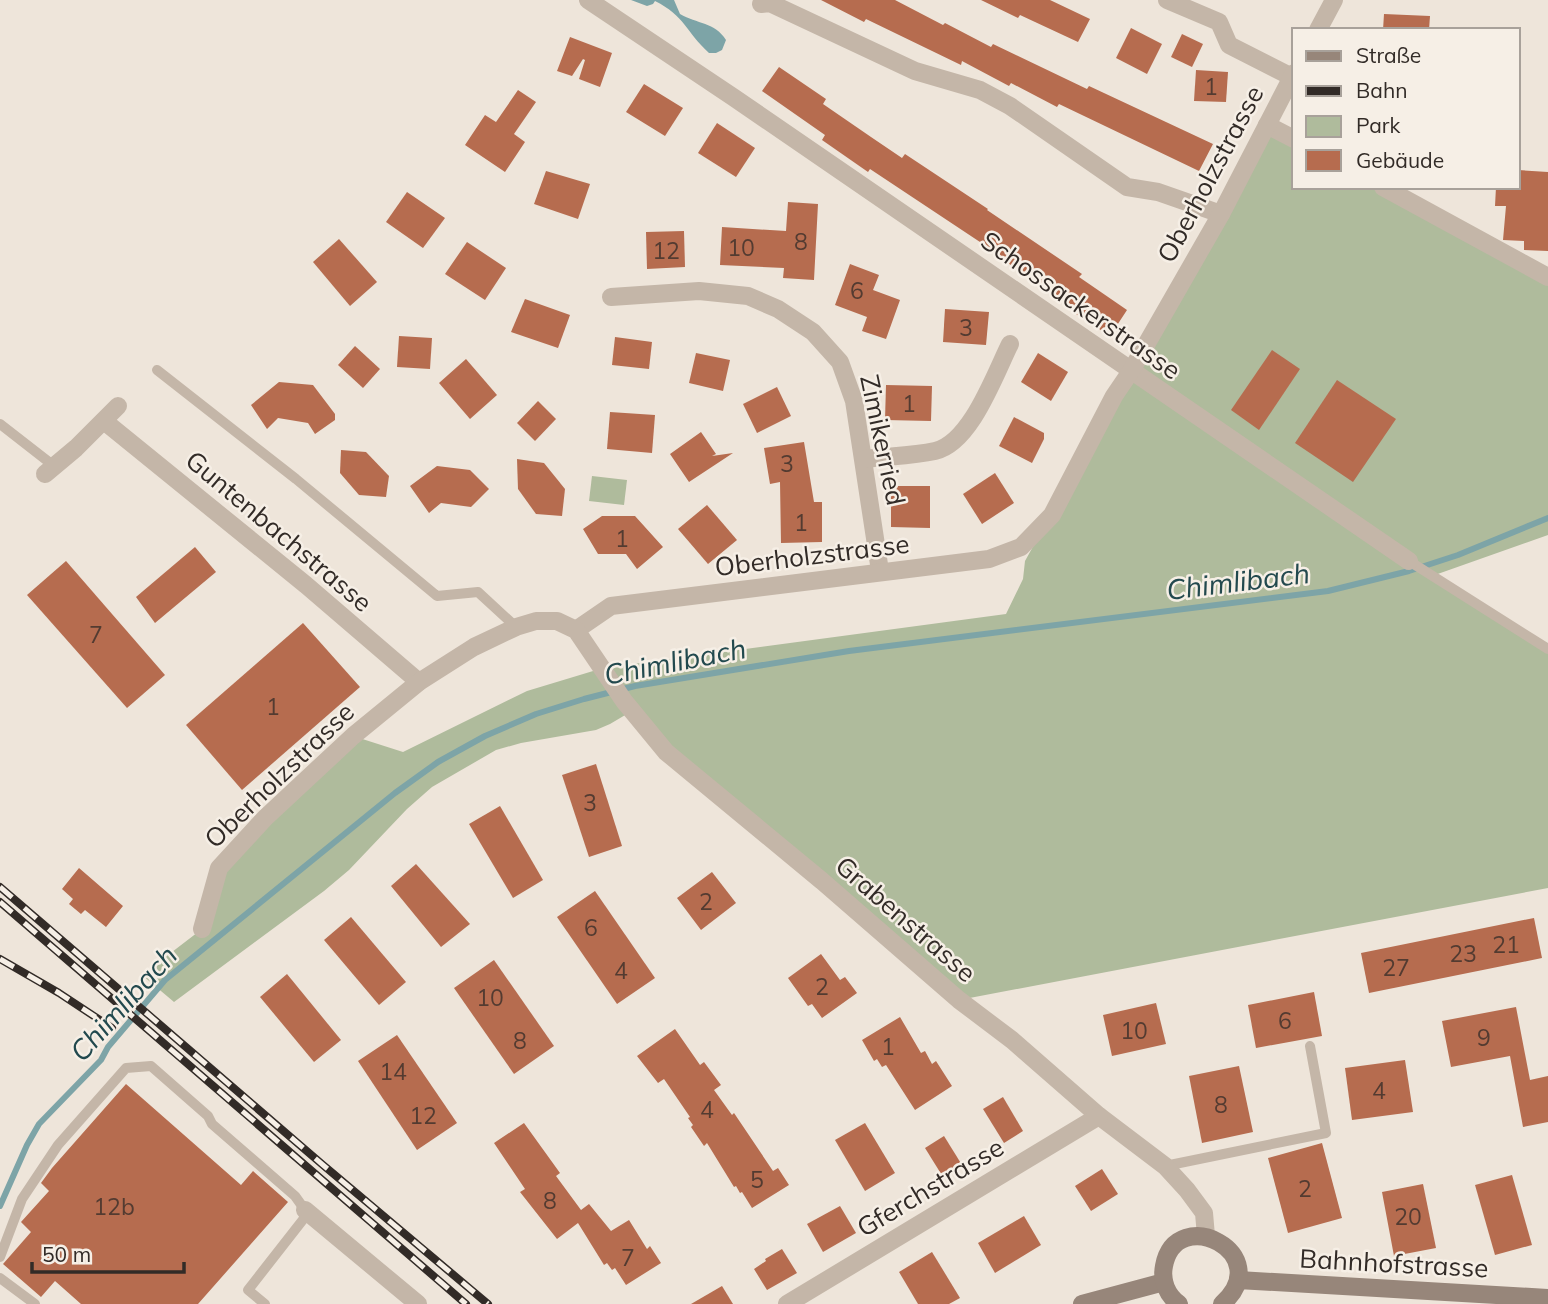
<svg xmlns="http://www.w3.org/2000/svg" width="1548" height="1304" viewBox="0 0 1548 1304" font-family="Mulish,sans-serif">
<rect width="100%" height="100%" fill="#eee5da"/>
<g fill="#afbb9c">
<polygon points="1267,125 1294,139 1294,187 1383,187 1548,277 1548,535 1432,576 1548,649 1548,888 959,1000 632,711 610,724 596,730 521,743 496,750 432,787 407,809 349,870 324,891 174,1002 142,975 202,929 219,868 353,736 403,752 527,691 603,668 1006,614 1023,579 1025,561"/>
<polygon points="592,476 627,480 624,505 589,501"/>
</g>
<path fill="#7da4a7" d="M631,0H674L680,14C697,24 715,22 726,40L722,50L716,53H709C686,32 685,16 655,1L653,4L647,6Z"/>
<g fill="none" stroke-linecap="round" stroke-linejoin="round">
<polyline stroke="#7da4a7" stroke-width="6" points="0,1206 27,1145 39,1124 101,1060 108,1047 165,980 395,793 438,762 485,736 536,714 584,699 635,686 849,651 1328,591 1409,571 1458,555 1548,518"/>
</g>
<g fill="#b66c4f">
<polygon points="821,0 895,0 943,25 945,23 991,47 993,44 1087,89 1089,86 1213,144 1199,171 1059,104 1057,107 1011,83 1009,86 962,61 961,65 866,19 864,22"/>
<polygon points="981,0 1050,0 1090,19 1078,42 1020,15 1018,18"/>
<polygon points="1384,14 1430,16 1429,30 1383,30"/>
<polygon points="1131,28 1162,44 1147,74 1116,58"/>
<polygon points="1182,34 1203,44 1192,67 1171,57"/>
<polygon points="570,37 612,53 600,87 579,79 585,60 583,59 572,76 557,71"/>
<polygon points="779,67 826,99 823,104 871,137 902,158 905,154 988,209 987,210 1082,274 1079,277 1127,310 1110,336 1076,314 1079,310 982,246 983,244 870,169 868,172 822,140 825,135 762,91"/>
<polygon points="1196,70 1228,72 1226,102 1194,101"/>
<polygon points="644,84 683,108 665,136 626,112"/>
<polygon points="518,90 536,102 514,134 525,142 505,172 465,145 485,115 496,122"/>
<polygon points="717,123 755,148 736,177 698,153"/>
<polygon points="1518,170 1548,172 1548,251 1524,250 1524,241 1503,240 1506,206 1495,206 1496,187 1518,187"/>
<polygon points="546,171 590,184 578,219 534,204"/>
<polygon points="407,192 445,218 423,248 386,222"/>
<polygon points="788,202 818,204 814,280 783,278 784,268 720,265 722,227 786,231"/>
<polygon points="684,231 685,267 647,269 646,232"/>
<polygon points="339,239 377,282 350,306 313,262"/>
<polygon points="467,242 506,268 485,300 445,274"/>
<polygon points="850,264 879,275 873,290 900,300 886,339 862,331 867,317 835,305"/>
<polygon points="525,299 570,315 558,348 511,332"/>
<polygon points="945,309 989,312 986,345 943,342"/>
<polygon points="399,336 432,338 430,369 397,367"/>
<polygon points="615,337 652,342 649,369 612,365"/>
<polygon points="355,346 380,369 363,388 338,365"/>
<polygon points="1272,350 1300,369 1259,430 1231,410"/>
<polygon points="696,353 730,360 723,391 689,383"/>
<polygon points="1038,353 1068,372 1051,401 1021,382"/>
<polygon points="466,359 497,395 470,419 439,383"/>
<polygon points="1337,380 1396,419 1353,482 1295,443"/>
<polygon points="279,382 313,385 335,414 335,420 315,434 308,423 278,418 267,429 251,405"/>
<polygon points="886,385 932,386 931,421 885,420"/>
<polygon points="777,387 791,416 757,433 743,404"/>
<polygon points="538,401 556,419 535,441 517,423"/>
<polygon points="610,412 655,415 652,453 607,449"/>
<polygon points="1014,417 1044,433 1044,439 1032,463 999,446"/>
<polygon points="701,432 716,454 712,456 733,453 689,482 670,454"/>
<polygon points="804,442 814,502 822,502 822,542 781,543 780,482 770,484 764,448"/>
<polygon points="341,450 366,452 389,476 386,497 359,495 340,473"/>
<polygon points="517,459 544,463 565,489 562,516 536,514 518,489"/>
<polygon points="437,466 470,470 489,489 471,507 441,503 429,513 410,486"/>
<polygon points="995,473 1014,503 982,524 963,494"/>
<polygon points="891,486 930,486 930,528 891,527"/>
<polygon points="707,505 737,540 708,564 678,529"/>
<polygon points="602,516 635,516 663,547 637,569 626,554 598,554 583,529"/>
<polygon points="195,547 216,572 155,623 136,597"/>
<polygon points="66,561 165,675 127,708 27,595"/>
<polygon points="303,623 360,687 242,790 186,725"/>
<polygon points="596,764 622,846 589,857 562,775"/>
<polygon points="500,806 543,880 513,898 469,824"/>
<polygon points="416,864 470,924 441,947 391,886"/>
<polygon points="79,868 123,906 106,927 85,910 81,914 69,904 73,899 62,889"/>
<polygon points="712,872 736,903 701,930 677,898"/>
<polygon points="595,891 655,978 617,1004 557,917"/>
<polygon points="351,917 406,982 379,1005 324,940"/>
<polygon points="1534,918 1542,958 1369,993 1361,953"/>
<polygon points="821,954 840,980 845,977 857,993 822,1018 812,1004 808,1006 788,978"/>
<polygon points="494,960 554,1046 514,1074 454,988"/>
<polygon points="287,974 341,1040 314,1062 260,997"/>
<polygon points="1314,992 1322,1036 1256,1048 1248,1005"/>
<polygon points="1156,1003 1166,1044 1112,1056 1103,1015"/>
<polygon points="1516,1007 1530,1080 1548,1076 1548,1122 1523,1127 1510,1056 1451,1067 1442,1021"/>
<polygon points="900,1017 921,1053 925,1051 932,1064 936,1061 952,1086 915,1110 886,1065 882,1067 877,1059 874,1061 862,1040"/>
<polygon points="675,1029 700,1065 704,1062 721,1085 714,1090 732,1115 734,1113 773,1171 778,1168 789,1185 752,1208 742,1192 740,1193 736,1186 734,1187 707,1143 704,1146 691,1127 693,1125 688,1118 690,1117 664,1079 658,1083 637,1056"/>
<polygon points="397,1035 457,1123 417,1150 358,1061"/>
<polygon points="1405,1060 1413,1112 1352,1120 1345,1068"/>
<polygon points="1239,1066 1253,1132 1202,1143 1189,1076"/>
<polygon points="126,1084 241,1185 253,1171 288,1202 198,1304 81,1304 55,1281 41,1297 3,1264 31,1232 21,1222 49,1191 41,1183 52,1168"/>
<polygon points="1003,1097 1023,1131 1004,1143 983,1109"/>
<polygon points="524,1123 560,1173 556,1176 581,1210 589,1204 611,1231 629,1220 647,1249 650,1246 661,1263 626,1285 615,1268 612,1270 607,1263 604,1265 578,1223 557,1239 520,1192 525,1189 494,1143"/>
<polygon points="865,1123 895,1173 865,1191 835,1140"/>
<polygon points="944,1136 962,1165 943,1177 925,1148"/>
<polygon points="1322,1143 1342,1218 1288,1233 1268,1158"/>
<polygon points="1102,1169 1118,1194 1091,1211 1075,1186"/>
<polygon points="1512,1175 1532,1245 1495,1255 1475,1185"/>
<polygon points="1423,1184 1436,1248 1394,1256 1382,1192"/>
<polygon points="840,1206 856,1233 823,1252 807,1224"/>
<polygon points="1024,1216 1041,1245 995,1273 978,1243"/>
<polygon points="782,1249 797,1273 767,1290 754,1269 766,1261 765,1259"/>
<polygon points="932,1252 960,1298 949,1304 918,1304 899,1272"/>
<polygon points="722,1286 733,1304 691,1304"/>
</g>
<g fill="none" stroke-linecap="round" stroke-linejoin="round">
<g stroke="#c4b6a8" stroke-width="10">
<polyline points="157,370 296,479 437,596 478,592 516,627"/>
<polyline points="0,424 54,466"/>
<polyline points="1409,561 1548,649"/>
<polyline points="1165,1166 1326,1133 1310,1046"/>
<polyline points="0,1257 22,1199 58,1145 126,1068 151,1066 208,1116 212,1124 295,1196 305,1210"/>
<polyline points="0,1278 35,1304"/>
<polyline points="265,1304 248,1290 309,1212"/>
</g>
<g stroke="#c4b6a8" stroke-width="18">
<polyline points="588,0 733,97 1409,561"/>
<polyline points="1167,0 1219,22 1229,45 1292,77"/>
<polyline points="761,4 770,3 915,71 980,90 1010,106 1127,187 1158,192 1221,214"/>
<polyline points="1318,30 1334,0"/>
<polyline points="1267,125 1294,139"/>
<polyline points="1383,187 1548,277"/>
<polyline points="611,297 699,291 748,296 778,309 813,332 840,362 854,401 880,571"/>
<polyline points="104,421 306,585 419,682"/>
<path d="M865,459C888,456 912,456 935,451C971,443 995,374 1010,344"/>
<polyline points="45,474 76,448 118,406"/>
<polyline points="576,630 611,606 989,559 1021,547 1052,515 1114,396 1131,371 1221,214 1294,73"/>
<polyline points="202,929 219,868 265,818 353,736 419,682 474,647 516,627 536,621 557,621 576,630 624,701 666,752 822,881 959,1000 1012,1040 1099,1116 1165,1166 1187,1190 1204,1213 1206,1236"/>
<polyline points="305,1210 418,1304"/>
<polyline points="787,1304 1099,1116"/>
</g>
<g stroke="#97867a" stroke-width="18">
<polyline points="1238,1280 1548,1298"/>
<polyline points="1082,1304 1164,1282"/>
<path d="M1179,1304C1167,1295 1161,1281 1164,1266C1176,1202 1278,1254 1222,1304"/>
</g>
<defs>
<g id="rail">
<polyline points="0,887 323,1165 488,1304"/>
<polyline points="0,902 466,1304"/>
<polyline points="0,959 59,993 112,1028"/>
</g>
</defs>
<use href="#rail" stroke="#322b27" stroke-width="8"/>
<use href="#rail" stroke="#f6efe6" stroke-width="5" stroke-dasharray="16" stroke-linecap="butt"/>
</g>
<g text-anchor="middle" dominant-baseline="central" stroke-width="5" stroke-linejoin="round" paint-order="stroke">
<g font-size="23" fill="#533b31">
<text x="1211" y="86">1</text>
<text x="801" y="241">8</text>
<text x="741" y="247">10</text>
<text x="666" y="250">12</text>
<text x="857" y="290">6</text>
<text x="966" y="327">3</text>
<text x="909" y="403">1</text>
<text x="787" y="463">3</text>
<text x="801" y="522">1</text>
<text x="622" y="538">1</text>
<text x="96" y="634">7</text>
<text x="273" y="706">1</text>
<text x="590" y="802">3</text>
<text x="706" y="901">2</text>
<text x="591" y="927">6</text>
<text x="1506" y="944">21</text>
<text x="1463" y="953">23</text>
<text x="1396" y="967">27</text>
<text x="621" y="970">4</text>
<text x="822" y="986">2</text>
<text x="490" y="997">10</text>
<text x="1285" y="1020">6</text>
<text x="1134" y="1030">10</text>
<text x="1484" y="1037">9</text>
<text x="520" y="1040">8</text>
<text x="888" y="1046">1</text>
<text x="393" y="1071">14</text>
<text x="1379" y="1090">4</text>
<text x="1221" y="1104">8</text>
<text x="707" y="1109">4</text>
<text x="423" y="1115">12</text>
<text x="757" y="1179">5</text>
<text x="1305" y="1188">2</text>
<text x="550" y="1200">8</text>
<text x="114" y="1206">12b</text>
<text x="1408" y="1216">20</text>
<text x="628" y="1257">7</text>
</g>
<g font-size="26" fill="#322b27" stroke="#f6efe6">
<text transform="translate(1210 174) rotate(-62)">Oberholzstrasse</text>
<text transform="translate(1081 305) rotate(35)">Schossackerstrasse</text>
<text transform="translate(883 440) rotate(78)">Zimikerried</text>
<text transform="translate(279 531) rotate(40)">Guntenbachstrasse</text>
<text transform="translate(812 555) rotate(-7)">Oberholzstrasse</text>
<text transform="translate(279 775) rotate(-44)">Oberholzstrasse</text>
<text transform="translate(906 919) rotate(41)">Grabenstrasse</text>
<text transform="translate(930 1187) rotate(-31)">Gferchstrasse</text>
<text transform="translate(1394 1263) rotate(3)">Bahnhofstrasse</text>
</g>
<g font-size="28" font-style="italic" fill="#22494e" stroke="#f6efe6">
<text transform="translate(1238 581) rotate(-7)">Chimlibach</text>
<text transform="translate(675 661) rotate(-11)">Chimlibach</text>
<text transform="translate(123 1003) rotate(-48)">Chimlibach</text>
</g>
</g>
<rect x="1292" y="28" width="228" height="161" fill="#f6efe6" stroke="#a8a19a" stroke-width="2"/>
<rect x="1306" y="51" width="35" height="10" fill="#97867a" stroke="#a8a19a" stroke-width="2"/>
<text x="1356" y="63" font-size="21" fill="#322b27">Straße</text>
<rect x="1306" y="86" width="35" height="10" fill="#322b27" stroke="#a8a19a" stroke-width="2"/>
<text x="1356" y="98" font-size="21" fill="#322b27">Bahn</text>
<rect x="1306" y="116" width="35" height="21" fill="#afbb9c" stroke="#a8a19a" stroke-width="2"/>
<text x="1356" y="133" font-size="21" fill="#322b27">Park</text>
<rect x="1306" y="150" width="35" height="21" fill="#b66c4f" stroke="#a8a19a" stroke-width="2"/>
<text x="1356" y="168" font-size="21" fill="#322b27">Gebäude</text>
<path d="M32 1262v10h152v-10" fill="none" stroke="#322b27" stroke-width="3.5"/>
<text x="42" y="1262" font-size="21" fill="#322b27" stroke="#f6efe6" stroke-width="5" paint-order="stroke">50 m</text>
</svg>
